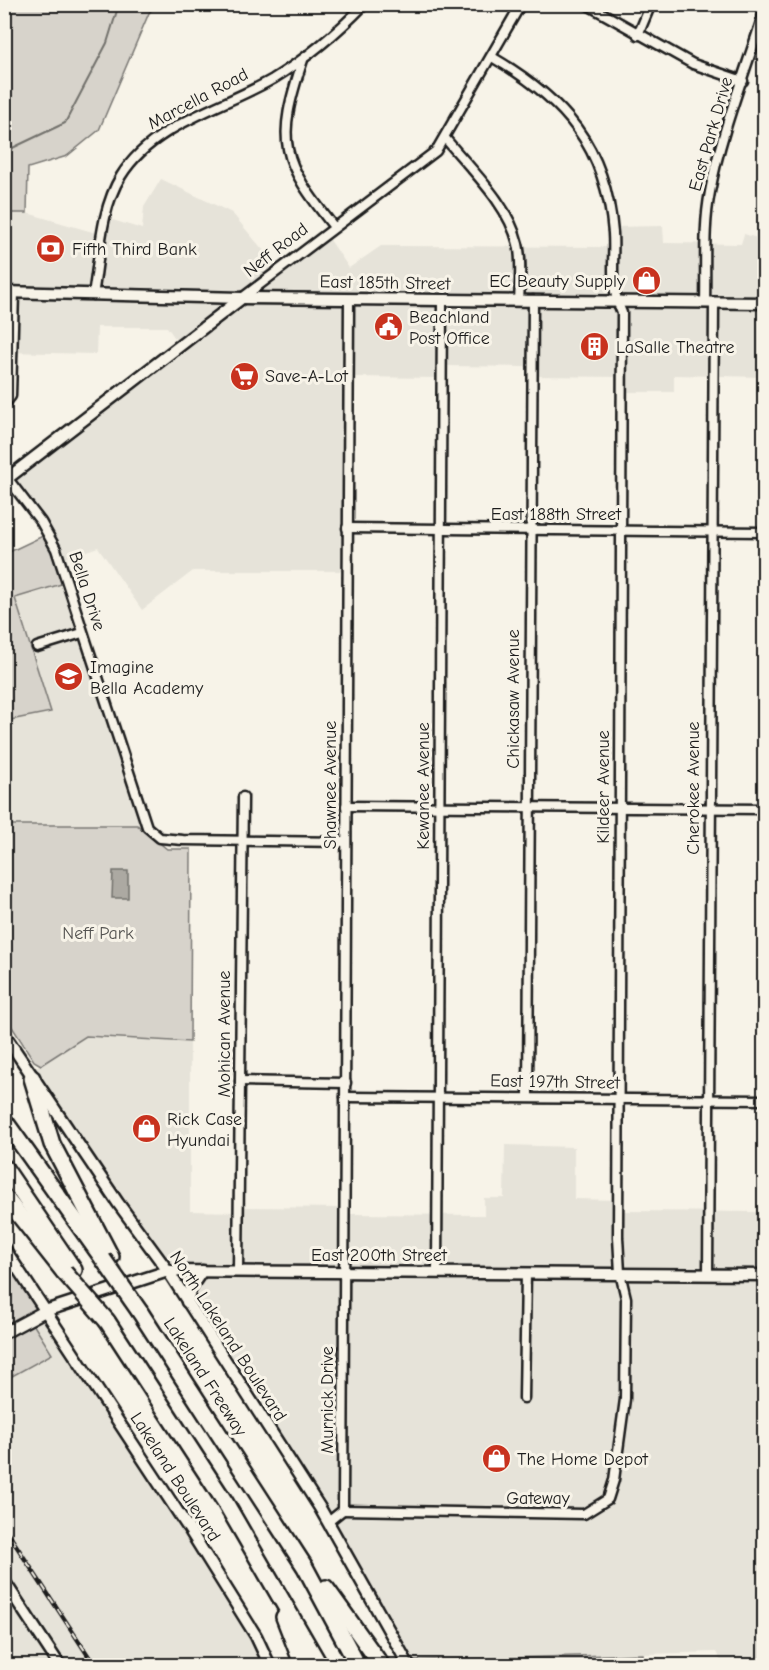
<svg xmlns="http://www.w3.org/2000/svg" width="769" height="1670" viewBox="0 0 769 1670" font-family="'Comic Neue',sans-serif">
<rect width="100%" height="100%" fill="#f7f3e8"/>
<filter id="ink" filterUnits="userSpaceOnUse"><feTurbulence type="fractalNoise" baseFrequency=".0167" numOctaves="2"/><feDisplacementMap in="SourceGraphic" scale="12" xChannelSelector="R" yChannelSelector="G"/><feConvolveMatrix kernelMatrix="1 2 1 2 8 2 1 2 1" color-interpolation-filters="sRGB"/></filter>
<g filter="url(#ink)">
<g fill="#e6e3d9">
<polygon points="161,179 232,213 279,269 306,243 326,234 349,268 381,246 613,247 612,227 663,226 664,243 741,244 744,234 764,240 764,377 674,375 674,392 621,392 621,377 532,376 532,367 442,366 442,378 349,377 347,571 193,571 142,610 98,547 60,560 56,549 8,479 180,345 167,327 97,327 96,354 5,352 5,213 27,213 103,235 106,218 142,229 144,207"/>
<polygon points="68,582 147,827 5,825 5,721 51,712 15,598"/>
<polygon points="86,1036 190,1042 190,1211 239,1212 239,1207 344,1208 345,1214 484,1215 484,1198 504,1198 505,1145 574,1147 574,1199 618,1200 618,1211 764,1212 764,1665 723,1665 716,1652 407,1661 366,1588 202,1327 28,1072"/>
<polygon points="45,1311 270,1665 5,1665 4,1333"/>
</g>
<g fill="#d7d3cb" stroke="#7a7874" stroke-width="1.5">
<polygon points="5,4 156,5 149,13 99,130 67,156 28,168 27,213 5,213"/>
<polygon points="47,534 68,582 15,598 51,712 5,721 5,554"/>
<polygon points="4,825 137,825 167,849 191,849 190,1042 86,1036 41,1065 34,1061 5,1016"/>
<polygon points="4,1248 45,1311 30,1319 52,1354 5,1380"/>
<polygon points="643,1654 643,1665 409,1666 407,1661"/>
</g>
<polygon fill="#aca9a2" stroke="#72716c" stroke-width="1.5" points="113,871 128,871 128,898 112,898"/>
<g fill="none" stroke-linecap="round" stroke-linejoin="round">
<polyline stroke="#72716c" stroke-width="2" points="4,152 65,123 107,43 119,4"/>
<defs>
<g id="minor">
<polyline points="586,4 693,64 743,81"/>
<polyline points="638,35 651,4"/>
<path d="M303,60C275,143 281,160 334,227"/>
<path d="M445,138C471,170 508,203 518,244C522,261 520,283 519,300"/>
<path d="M93,295C100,256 100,210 121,176C153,124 223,108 273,79C307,58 337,33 365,4"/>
<polyline points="242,298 436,151 521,4"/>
<path d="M705,303C706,266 703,228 710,192C721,131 746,71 764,12"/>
<polyline points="4,405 11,396 14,293"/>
<polyline points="8,479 41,522 56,549 147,827 160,838 183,840 346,842"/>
<polyline points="347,528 764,532"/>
<polyline points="37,647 82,633"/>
<polyline points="346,806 764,809"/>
<polyline points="240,1081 346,1083"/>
<polyline points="345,1097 764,1100"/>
<polyline points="528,1097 533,300"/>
<polyline points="238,1270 243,797"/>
<polyline points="437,1272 442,300"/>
<polyline points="708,1274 714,303"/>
<polyline points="524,1398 526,1273"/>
<path d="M343,1510L584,1514L608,1499L614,1480L625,1399L626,1298L620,1273L618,1237L622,313C608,282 615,265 613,233C606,146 564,99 492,57"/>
<polyline points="328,1522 343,1510 349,299"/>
</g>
<g id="tertiary">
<polyline points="4,292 242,298 764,303"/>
<polyline points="4,481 242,298"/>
<polyline points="4,1034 118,1203 168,1271 320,1508 409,1666"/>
<polyline points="4,1248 191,1532 256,1636 270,1666"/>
<polyline points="187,1302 191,1287 202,1271"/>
<polyline points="4,1333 45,1311 168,1271 764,1275"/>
<polyline points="4,1581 60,1666"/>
</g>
<g id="motorway">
<polyline points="32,1078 52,1144 111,1257"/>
<polyline points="4,1120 103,1259"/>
<polyline points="4,1167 74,1270"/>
<polyline points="4,1196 64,1272"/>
<polyline points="140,1312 305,1567 358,1666"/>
<polyline points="107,1321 225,1502 320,1666"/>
<polyline points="326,1588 382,1666"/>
<polyline points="284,1617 303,1666"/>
</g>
</defs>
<use href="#minor" stroke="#1c1c1c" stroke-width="13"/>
<use href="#tertiary" stroke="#1c1c1c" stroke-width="15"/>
<use href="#motorway" stroke="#1c1c1c" stroke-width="20"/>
<use href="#minor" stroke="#f7f3e8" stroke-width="8"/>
<use href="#tertiary" stroke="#f7f3e8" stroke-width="10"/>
<use href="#motorway" stroke="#f7f3e8" stroke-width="15"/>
<defs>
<polyline id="rail" points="4,1527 95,1666"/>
</defs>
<use href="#rail" stroke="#1c1c1c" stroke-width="4.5"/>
<use href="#rail" stroke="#f7f3e8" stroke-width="2" stroke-dasharray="7" stroke-linecap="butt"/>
<defs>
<g id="motorway-bridge">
<polyline points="103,1259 140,1312"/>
<polyline points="64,1272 107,1321"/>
</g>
</defs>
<use href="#motorway-bridge" stroke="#1c1c1c" stroke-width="20" stroke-linecap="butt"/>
<use href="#motorway-bridge" stroke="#f7f3e8" stroke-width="15"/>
</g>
</g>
<defs>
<symbol id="bank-disc" viewBox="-11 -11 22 22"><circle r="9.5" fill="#c8321e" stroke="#f7f3e8"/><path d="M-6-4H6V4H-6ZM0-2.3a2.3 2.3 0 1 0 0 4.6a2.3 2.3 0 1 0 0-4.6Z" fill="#fff"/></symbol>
<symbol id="shop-disc" viewBox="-11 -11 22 22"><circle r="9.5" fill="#c8321e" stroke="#f7f3e8"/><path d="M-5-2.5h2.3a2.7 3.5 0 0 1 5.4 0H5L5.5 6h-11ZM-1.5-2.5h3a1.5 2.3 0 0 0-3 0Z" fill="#fff"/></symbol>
<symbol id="civic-disc" viewBox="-11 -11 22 22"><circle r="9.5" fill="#c8321e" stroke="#f7f3e8"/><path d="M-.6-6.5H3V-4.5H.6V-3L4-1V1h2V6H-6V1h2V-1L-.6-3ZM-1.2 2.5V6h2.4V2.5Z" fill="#fff"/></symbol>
<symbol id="building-disc" viewBox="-11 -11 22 22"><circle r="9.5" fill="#c8321e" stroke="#f7f3e8"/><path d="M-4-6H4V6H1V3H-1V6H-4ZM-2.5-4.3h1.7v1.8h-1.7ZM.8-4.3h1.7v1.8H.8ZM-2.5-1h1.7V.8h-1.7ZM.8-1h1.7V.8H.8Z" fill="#fff"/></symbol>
<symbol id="supermarket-disc" viewBox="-11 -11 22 22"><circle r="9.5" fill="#c8321e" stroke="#f7f3e8"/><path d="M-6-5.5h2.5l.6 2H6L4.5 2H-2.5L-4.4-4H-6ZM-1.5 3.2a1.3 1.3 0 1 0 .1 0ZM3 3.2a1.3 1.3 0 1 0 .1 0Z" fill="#fff"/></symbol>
<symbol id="school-disc" viewBox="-11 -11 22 22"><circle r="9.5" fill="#c8321e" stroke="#f7f3e8"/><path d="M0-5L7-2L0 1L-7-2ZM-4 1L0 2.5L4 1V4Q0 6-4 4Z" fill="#fff"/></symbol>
</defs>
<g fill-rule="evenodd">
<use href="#bank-disc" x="34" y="232" width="33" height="33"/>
<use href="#shop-disc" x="630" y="264" width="33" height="33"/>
<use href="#civic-disc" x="372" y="310" width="33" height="33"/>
<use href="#building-disc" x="578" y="330" width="33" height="33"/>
<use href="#supermarket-disc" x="228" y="360" width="33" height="33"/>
<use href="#school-disc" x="52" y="660" width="33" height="33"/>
<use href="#shop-disc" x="130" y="1112" width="33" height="33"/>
<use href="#shop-disc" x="480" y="1442" width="33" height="33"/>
</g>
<g text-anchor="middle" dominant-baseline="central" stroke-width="6" stroke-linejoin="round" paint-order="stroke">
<g font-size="18" fill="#1c1c1c" stroke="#f7f3e8">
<text transform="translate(198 99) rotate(-28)">Marcella Road</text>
<text transform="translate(711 134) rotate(-74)">East Park Drive</text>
<text transform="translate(276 250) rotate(-38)">Neff Road</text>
<text transform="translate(385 283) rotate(1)">East 185th Street</text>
<text x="556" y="514">East 188th Street</text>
<text transform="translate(87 591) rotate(72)">Bella Drive</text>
<text transform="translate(513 699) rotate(-90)">Chickasaw Avenue</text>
<text transform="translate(330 785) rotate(-90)">Shawnee Avenue</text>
<text transform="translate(423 786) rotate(-90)">Kewanee Avenue</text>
<text transform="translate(603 787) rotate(-90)">Kildeer Avenue</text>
<text transform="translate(693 788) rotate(-90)">Cherokee Avenue</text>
<text transform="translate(224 1034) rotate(-90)">Mohican Avenue</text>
<text transform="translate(555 1082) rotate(1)">East 197th Street</text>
<text x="379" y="1255">East 200th Street</text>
<text transform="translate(228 1336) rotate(57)">North Lakeland Boulevard</text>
<text transform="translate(205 1377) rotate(57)">Lakeland Freeway</text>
<text transform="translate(327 1400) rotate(-90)">Murnick Drive</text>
<text transform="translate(175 1477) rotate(57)">Lakeland Boulevard</text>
<text x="538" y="1498">Gateway</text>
</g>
<g font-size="18" fill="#1c1c1c" stroke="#f7f3e8" text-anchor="start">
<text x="72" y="249">Fifth Third Bank</text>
<text x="625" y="281" text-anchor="end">EC Beauty Supply</text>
<text x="409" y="317">Beachland<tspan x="409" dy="21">Post Office</tspan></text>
<text x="616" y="347">LaSalle Theatre</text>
<text x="265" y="376">Save-A-Lot</text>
<text x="90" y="667">Imagine<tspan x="90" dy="21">Bella Academy</tspan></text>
<text x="167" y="1119">Rick Case<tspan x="167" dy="21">Hyundai</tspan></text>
<text x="517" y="1459">The Home Depot</text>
</g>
<g font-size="18" fill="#545351" stroke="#f7f3e8">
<text x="98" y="933">Neff Park</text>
</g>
</g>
<rect width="769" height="1670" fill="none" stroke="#f7f3e8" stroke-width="24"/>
<rect x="12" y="12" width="745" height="1646" fill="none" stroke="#1c1c1c" stroke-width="2" filter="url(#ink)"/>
</svg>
